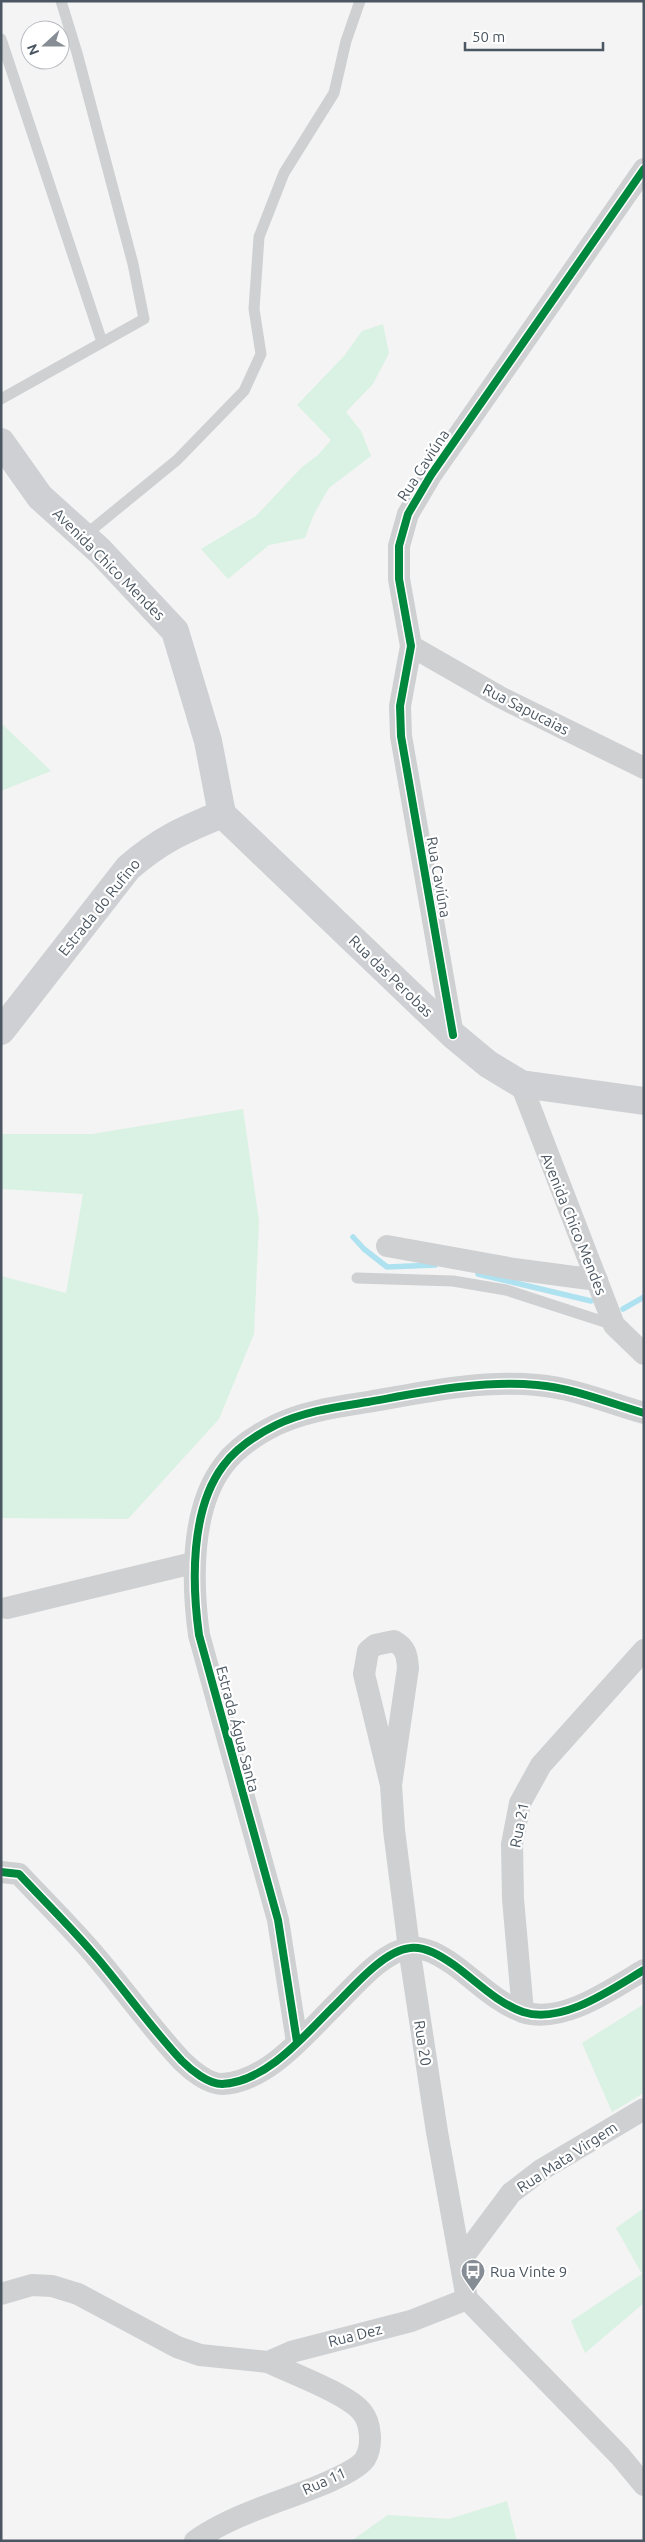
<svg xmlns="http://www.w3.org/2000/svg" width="645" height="2542" viewBox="0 0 645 2542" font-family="Ubuntu,sans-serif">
<rect width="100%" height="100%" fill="#f4f4f4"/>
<g fill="#d9f2e3">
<polygon points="383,324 389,353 373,384 346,412 361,431 371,456 329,488 314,514 305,538 269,545 228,579 201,549 256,516 302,467 318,455 331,440 297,405 344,356 362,331"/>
<polygon points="1,723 51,771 1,791"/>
<polygon points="243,1109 259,1221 254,1334 219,1419 128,1519 1,1518 1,1276 66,1293 83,1194 1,1189 1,1134 92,1134"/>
<polygon points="644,2004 644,2093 612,2112 582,2043"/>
<polygon points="644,2208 644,2303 585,2353 571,2321 642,2274 616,2228"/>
<polygon points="507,2501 517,2541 351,2541 388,2515 449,2519"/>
</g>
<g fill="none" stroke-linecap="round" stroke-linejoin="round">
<g stroke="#aee2f0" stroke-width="5.5">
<polyline points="353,1237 364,1249 387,1267 435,1265"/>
<polyline points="478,1274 591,1301"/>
<polyline points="623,1309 644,1297"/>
</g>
<g stroke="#ced0d2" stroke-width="11">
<polyline points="1,39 102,342"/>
<polyline points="1,399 144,319 133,264 77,53 61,1"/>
<polyline points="84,536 177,460 244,391 261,354 254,309 259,237 284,173 334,93 346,41 360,1"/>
<polyline points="357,1278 453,1281 506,1290 614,1325"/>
</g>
<g stroke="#ced0d2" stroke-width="22">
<polyline points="411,646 500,697 644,768"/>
<polyline points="453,1035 401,736 400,706 411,646 399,579 399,546 408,514 431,475 644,169"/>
<polyline points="521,1084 614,1325 644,1354"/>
<polyline points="387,1246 514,1269 597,1280"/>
<polyline points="7,1608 193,1563"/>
<path d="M391,1785L408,1668C407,1655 406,1648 394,1641L375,1645L368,1651L364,1674L391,1785L394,1830L409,1948L437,2132L467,2299"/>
<path d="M1,1872L19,1874C45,1902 73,1929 98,1959C126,1992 152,2029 182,2061C191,2070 208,2084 222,2084C266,2082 303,2037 332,2008C351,1990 382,1951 410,1948C425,1946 441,1956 454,1965C475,1980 497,2003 523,2012C562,2025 612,1989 644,1970"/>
<polyline points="523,2012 513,1899 512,1844 520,1803 541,1765 644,1650"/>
<path d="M297,2042L278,1920L199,1635C192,1584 190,1510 223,1466C236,1448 256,1435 276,1425C305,1411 337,1407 368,1402C424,1392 480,1380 537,1385C573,1388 609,1403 644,1413"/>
<polyline points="461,2260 511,2193 541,2170 644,2109"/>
<polyline points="1,2294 32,2285 52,2286 78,2294 177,2347 200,2355 268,2362 291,2352 411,2321 467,2299 620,2456 644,2485"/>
<path d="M195,2541C215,2526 239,2516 263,2507C285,2498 353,2477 365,2459C373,2446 371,2423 362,2412C348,2394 291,2373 268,2362"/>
</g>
<g stroke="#ced0d4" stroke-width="28">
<polyline points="1,442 40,497 100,551 175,631 208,741 222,814"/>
<polyline points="222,814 453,1035 488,1064 521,1084 644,1101"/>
<path d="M1,1031L128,868C160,840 183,830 222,814"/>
</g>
<defs>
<g id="cycleway">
<polyline points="453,1035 401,736 400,706 411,646 399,579 399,546 408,514 431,475 644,169"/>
<path d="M1,1872L19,1874C45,1902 73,1929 98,1959C126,1992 152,2029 182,2061C191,2070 208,2084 222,2084C266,2082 303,2037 332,2008C351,1990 382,1951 410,1948C425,1946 441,1956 454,1965C475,1980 497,2003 523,2012C562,2025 612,1989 644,1970"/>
<path d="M297,2042L278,1920L199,1635C192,1584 190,1510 223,1466C236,1448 256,1435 276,1425C305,1411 337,1407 368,1402C424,1392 480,1380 537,1385C573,1388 609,1403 644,1413"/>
</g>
</defs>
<use href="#cycleway" stroke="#fff" stroke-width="11"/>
<use href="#cycleway" stroke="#00873e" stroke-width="8"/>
</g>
<defs>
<symbol id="bus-pin" viewBox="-11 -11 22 30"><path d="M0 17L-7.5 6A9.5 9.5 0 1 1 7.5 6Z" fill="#868d94" stroke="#fff"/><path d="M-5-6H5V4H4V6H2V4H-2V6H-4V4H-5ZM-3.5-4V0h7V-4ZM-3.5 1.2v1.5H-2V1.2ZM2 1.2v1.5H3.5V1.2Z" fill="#fff"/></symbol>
</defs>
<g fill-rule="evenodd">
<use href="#bus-pin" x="459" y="2257" width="28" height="38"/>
</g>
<g text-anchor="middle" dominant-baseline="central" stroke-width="4.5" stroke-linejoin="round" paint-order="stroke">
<g font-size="15" fill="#4a5661" stroke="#fff">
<text transform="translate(423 465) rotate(-57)">Rua Caviúna</text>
<text transform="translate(109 564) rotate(45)">Avenida Chico Mendes</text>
<text transform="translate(526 709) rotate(27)">Rua Sapucaias</text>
<text transform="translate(439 877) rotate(80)">Rua Caviúna</text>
<text transform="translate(99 907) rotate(-51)">Estrada do Rufino</text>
<text transform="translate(391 976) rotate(44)">Rua das Perobas</text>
<text transform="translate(574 1224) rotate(68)">Avenida Chico Mendes</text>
<text transform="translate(238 1729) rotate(75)">Estrada Água Santa</text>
<text transform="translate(519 1825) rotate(-79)">Rua 21</text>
<text transform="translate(423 2043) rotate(81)">Rua 20</text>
<text transform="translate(567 2157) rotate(-33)">Rua Mata Virgem</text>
<text transform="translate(355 2335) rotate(-14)">Rua Dez</text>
<text transform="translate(324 2481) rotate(-24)">Rua 11</text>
</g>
<g font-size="15" fill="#4a5661" stroke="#fff" text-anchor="start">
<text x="490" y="2271">Rua Vinte 9</text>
</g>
</g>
<rect width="645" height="2542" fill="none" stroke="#4a5661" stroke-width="5"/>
<g transform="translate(45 45) rotate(249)"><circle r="24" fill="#ffffff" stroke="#b7bbc0"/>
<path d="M0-4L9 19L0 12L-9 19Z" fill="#868d94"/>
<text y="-8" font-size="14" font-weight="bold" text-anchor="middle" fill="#4a5661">N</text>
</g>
<path d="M465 42v8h138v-8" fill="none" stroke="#4a5661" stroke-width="2.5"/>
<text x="472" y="42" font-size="15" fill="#4a5661" stroke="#ffffff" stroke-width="4" paint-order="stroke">50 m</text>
</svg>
